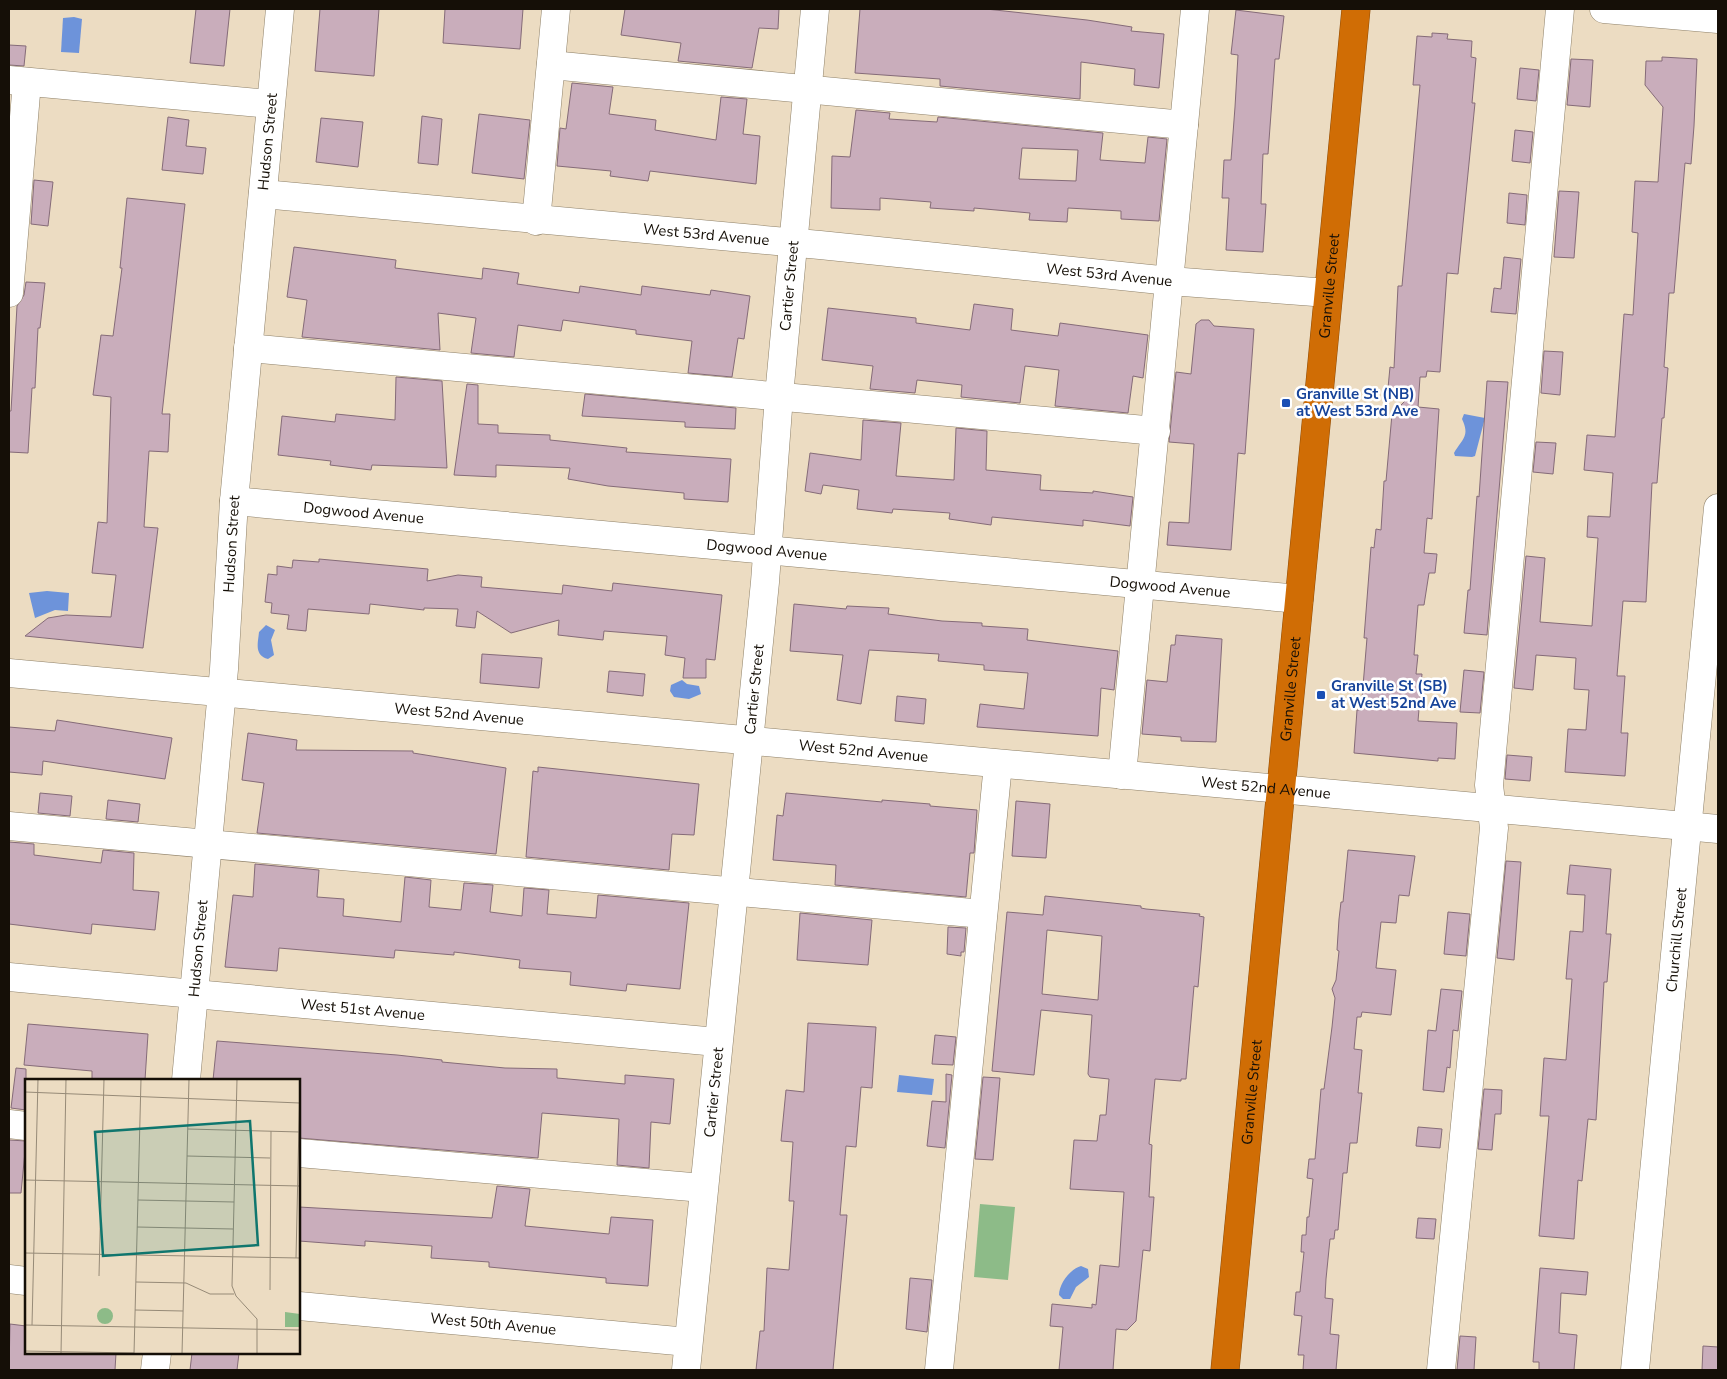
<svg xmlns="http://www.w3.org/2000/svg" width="1727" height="1379" viewBox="0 0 1727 1379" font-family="'Nunito Sans',sans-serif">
<rect width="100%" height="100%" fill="#ecdcc2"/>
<polygon fill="#8dbb88" points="980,1204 1015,1207 1008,1280 974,1277"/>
<g fill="#6d93da">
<polygon points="74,17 82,19 79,53 61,52 63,18"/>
<path d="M1464,414L1485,418L1475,456L1472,457L1455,456L1454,453C1463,438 1470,436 1462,419Z"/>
<polygon points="47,591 69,593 68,611 55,610 35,618 29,593"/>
<path d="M266,625L275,630L271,640L274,655L268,659C254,655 258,643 259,632Z"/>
<polygon points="682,680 687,684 699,686 701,694 689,699 674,697 670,691 671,685"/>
<polygon points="899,1075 934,1079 932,1095 897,1092"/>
<path d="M1081,1266L1088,1269L1089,1277L1076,1287L1070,1299H1063L1059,1295C1059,1284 1070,1269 1081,1266Z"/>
</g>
<g fill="#c9adbb" stroke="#856b78" fill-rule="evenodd">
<polygon points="196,9 230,9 224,66 190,63"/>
<polygon points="320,9 379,9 374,76 315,71"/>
<polygon points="445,9 523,9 520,49 443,43"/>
<polygon points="625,9 779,9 778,29 759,28 752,68 678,61 681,43 621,35"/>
<polygon points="860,9 986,9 1087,20 1132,27 1131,31 1164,34 1159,88 1134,85 1135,69 1081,62 1080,99 940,86 940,79 855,73"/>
<polygon points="1236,10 1284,16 1279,59 1275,59 1268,154 1263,154 1261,204 1266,204 1263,252 1226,250 1229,198 1222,198 1224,160 1231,160 1235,107 1238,55 1231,54"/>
<polygon points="1432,33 1448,34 1447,39 1472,41 1471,57 1476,58 1472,103 1475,103 1458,274 1447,273 1440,372 1427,371 1426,377 1420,377 1418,407 1439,409 1432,519 1427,518 1424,553 1437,554 1435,573 1429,573 1424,605 1418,605 1414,655 1418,655 1416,674 1422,674 1418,721 1457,723 1455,759 1438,758 1438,761 1354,753 1357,710 1361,710 1367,638 1364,638 1371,547 1374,548 1376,529 1381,530 1384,481 1386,481 1392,414 1415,391 1388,388 1390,367 1394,368 1398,286 1402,286 1420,85 1413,85 1417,36 1432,37"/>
<polygon points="9,45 26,46 24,66 9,65"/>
<polygon points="1662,57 1697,59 1694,126 1691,164 1685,163 1674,293 1669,293 1664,367 1668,368 1664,418 1662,418 1657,483 1652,483 1646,602 1623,601 1617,676 1625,676 1621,733 1628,733 1625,776 1565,772 1568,729 1586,730 1589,690 1574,689 1576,658 1536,655 1533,690 1514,688 1526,556 1545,558 1540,622 1592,626 1598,538 1587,537 1588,516 1610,517 1613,473 1584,470 1587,435 1615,437 1624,314 1633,315 1638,233 1632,232 1635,181 1658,182 1663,107 1645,85 1646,61 1662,61"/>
<polygon points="1571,59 1593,60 1590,107 1567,105"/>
<polygon points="1520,68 1539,70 1536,101 1517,99"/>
<polygon points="572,83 613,87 609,114 656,120 655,130 716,140 721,97 747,99 743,134 760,136 756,184 650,171 648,181 610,176 611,171 557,166 560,128 566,129"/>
<path d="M856,110L890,113L889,119L937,122L938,117L1103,133L1100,160L1145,163L1148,137L1167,139L1159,221L1121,219V211L1068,208L1067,222L1029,220L1030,213L974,208V211L930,208L931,202L880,198V210L831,208L832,156L850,157ZM1022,148L1078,150L1076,181L1019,179Z"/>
<polygon points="479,114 530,120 524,179 472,173"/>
<polygon points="422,116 442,119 438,165 418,163"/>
<polygon points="168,117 189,120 186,146 206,148 203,174 162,170"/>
<polygon points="321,118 363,122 358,167 316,162"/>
<polygon points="1515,130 1533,132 1530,163 1512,161"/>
<polygon points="34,180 53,182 48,226 31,224"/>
<polygon points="1559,191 1579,192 1574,258 1554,257"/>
<polygon points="1509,193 1527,195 1525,225 1507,223"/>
<polygon points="127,198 185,204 162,414 170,414 168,452 149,451 144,527 158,528 143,648 25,636 48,618 66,615 111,617 116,575 92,573 98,522 107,523 111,397 93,395 101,335 113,336 122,268 120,268"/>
<polygon points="294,247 396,260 395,268 482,279 483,268 519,273 517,284 579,293 580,286 641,295 642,286 710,295 711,290 750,296 744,339 738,338 732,377 688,373 692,341 636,334 636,330 563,320 561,331 518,325 514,357 471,353 476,318 438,313 440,350 302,337 307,300 287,297"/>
<polygon points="1504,257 1521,259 1516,314 1491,312 1494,288 1501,289"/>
<polygon points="26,282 45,283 40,328 38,328 35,388 32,388 28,453 9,452 9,411 11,411 17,306 24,295"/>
<polygon points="974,304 1013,309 1011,330 1058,336 1060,323 1148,335 1143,378 1133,376 1128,413 1055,406 1059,370 1025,366 1020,403 961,397 962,385 917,380 915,393 870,389 873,366 822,360 828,308 916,318 916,323 970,330"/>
<polygon points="1201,320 1209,320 1214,326 1254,329 1245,454 1238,453 1231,550 1167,545 1169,522 1189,523 1194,444 1169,442 1176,372 1191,374 1196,324"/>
<polygon points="1544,351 1563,352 1560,395 1541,393"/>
<polygon points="396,377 442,381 447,468 372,465 371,470 330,465 331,461 278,455 282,416 335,422 336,414 395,420"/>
<polygon points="1487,381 1508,382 1487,635 1464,633 1468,590 1470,590 1477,496 1479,497"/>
<polygon points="467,384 478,385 478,424 498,425 498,433 550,435 550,440 627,448 626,452 731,459 728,502 684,499 684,493 608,486 568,479 570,468 496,465 496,477 454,475"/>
<polygon points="585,394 736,408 735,429 685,427 685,422 582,416"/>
<polygon points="863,420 901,423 896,476 954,480 956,428 987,431 986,470 1041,475 1040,490 1093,493 1093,491 1133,497 1130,526 1083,520 1083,526 992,517 991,525 949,519 950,513 893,509 892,513 857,509 859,490 823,485 821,494 805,491 810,453 861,460"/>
<polygon points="1536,442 1556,443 1553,474 1533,472"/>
<polygon points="319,559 428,569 427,581 458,575 482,577 481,587 562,594 563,585 612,591 613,583 722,595 715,660 706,659 706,678 683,678 685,658 665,655 667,636 604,631 603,640 558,635 559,620 511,633 477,611 475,628 456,626 458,609 424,608 424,610 370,604 369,614 308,609 306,631 287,629 289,615 271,613 272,603 265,602 268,574 277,575 277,566 292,568 293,560 319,562"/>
<polygon points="794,604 846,609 847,606 889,608 888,614 942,621 982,623 982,626 1028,629 1027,640 1118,651 1114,690 1101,688 1098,736 977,727 980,704 1024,709 1028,673 984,670 984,665 938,661 939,654 869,650 861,704 837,700 843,655 790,651"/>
<polygon points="1176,635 1222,639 1216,742 1181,741 1181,737 1142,734 1147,680 1167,682 1171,645 1175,645"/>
<polygon points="482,654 542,658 539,688 480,683"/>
<polygon points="1464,670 1484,672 1480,713 1460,712"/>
<polygon points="609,671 645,674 643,696 607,692"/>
<polygon points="897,696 926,699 924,724 895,721"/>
<polygon points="57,720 172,738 165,779 43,761 42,775 9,772 9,727 55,731"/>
<polygon points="248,733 297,740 296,750 413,751 413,753 506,768 496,854 257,833 264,783 242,780"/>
<polygon points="1507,755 1532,757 1530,781 1505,779"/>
<polygon points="538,767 699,784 694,835 672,834 669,870 526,857 533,771 538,772"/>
<polygon points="40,793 72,796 70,816 38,813"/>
<polygon points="786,793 882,802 882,800 930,804 930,806 977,810 974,853 970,853 966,897 835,885 836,865 773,860 777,815 783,816"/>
<polygon points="108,800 140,804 138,822 106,819"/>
<polygon points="1016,801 1050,804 1046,858 1012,856"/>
<polygon points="9,842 34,844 34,855 101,863 103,850 134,853 133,890 159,892 155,930 92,924 91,934 9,924"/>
<polygon points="1348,850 1415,856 1409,896 1399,895 1396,923 1381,922 1376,968 1396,970 1391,1015 1362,1012 1361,1017 1357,1017 1354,1049 1362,1050 1358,1093 1362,1093 1357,1143 1350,1143 1347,1173 1343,1173 1338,1230 1335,1230 1334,1239 1330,1239 1326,1279 1325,1298 1333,1299 1330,1334 1339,1335 1336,1370 1303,1370 1304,1355 1298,1355 1302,1316 1294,1315 1296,1292 1300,1292 1304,1252 1301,1252 1302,1235 1306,1235 1307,1217 1309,1217 1313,1179 1307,1178 1309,1159 1315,1159 1321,1089 1324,1089 1332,1027 1335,998 1332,989 1336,980 1339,951 1337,950 1339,919 1341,902 1343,902"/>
<polygon points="1506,861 1521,862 1514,960 1497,958"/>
<polygon points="255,864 319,870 317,897 344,899 343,916 401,922 405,877 431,880 429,907 461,910 464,883 493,885 490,912 522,916 524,888 549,890 547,914 596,918 598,895 689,903 680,989 627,984 626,991 570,985 571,972 519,968 520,960 454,952 454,955 395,950 394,958 279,948 277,971 225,967 233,895 253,897"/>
<polygon points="1570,865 1611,869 1606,934 1611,934 1607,982 1604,982 1596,1120 1588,1119 1582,1181 1578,1180 1574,1239 1539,1236 1549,1116 1540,1116 1544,1058 1566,1060 1572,979 1566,979 1570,931 1583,932 1585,895 1567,894"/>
<path d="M1045,896L1141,906V908L1146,909L1200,914L1199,916L1204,917L1198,987L1194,986L1186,1079H1181V1081L1155,1079L1149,1144L1152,1145L1149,1197H1154L1150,1251L1143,1250L1136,1321L1127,1330L1116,1329L1113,1370H1059L1063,1327L1050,1326L1052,1304L1092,1308V1304L1096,1305L1100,1265L1119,1267L1124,1192L1070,1189L1074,1140L1097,1141L1100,1115H1106L1109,1079L1090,1077L1088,1074L1092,1015L1041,1010L1034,1075L992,1071L1007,912L1043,915ZM1047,930L1102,936L1098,1000L1042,994Z"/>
<polygon points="1448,912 1470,914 1466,956 1444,954"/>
<polygon points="800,913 872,920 868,965 797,960"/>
<polygon points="948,927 966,928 964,952 961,952 961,956 947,954"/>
<polygon points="1441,989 1462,991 1458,1031 1453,1030 1450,1068 1447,1067 1444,1092 1423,1090 1428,1030 1436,1031"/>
<polygon points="808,1023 876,1027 872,1088 861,1087 856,1147 846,1146 840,1215 847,1215 833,1370 756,1370 760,1331 764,1331 767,1268 789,1270 794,1201 789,1201 793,1142 781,1141 786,1090 804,1092"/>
<polygon points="28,1024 148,1034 145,1080 92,1080 92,1071 24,1065"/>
<polygon points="935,1035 956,1037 953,1065 932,1064"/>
<polygon points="217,1041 397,1055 442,1060 442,1062 505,1068 557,1069 557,1078 625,1084 625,1075 674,1079 670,1124 651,1122 649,1168 617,1165 619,1119 542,1113 538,1158 299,1138 299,1080 213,1080"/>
<polygon points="16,1068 26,1069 26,1110 11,1108"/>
<polygon points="946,1074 952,1075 945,1148 927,1146 932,1101 946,1102"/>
<polygon points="983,1077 1000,1078 993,1160 975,1159"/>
<polygon points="1484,1089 1502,1090 1501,1114 1495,1114 1492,1150 1478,1149"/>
<polygon points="1418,1127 1442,1129 1440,1148 1416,1146"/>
<polygon points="9,1140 26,1141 21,1193 9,1193"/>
<polygon points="497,1186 530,1189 525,1226 609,1234 611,1217 653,1220 648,1286 606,1283 606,1278 489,1267 489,1262 431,1258 432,1246 365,1241 365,1246 299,1241 299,1207 492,1218"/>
<polygon points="1418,1218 1436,1219 1434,1239 1416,1238"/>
<polygon points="1540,1268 1588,1272 1586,1295 1561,1293 1559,1333 1577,1335 1574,1370 1539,1370 1539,1362 1533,1362"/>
<polygon points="910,1278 932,1280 927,1332 906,1329"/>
<polygon points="10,1324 26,1326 26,1353 116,1353 115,1370 9,1370"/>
<polygon points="1460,1336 1476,1337 1474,1370 1457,1370"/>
<polygon points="1703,1346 1718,1347 1718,1370 1702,1370"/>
<polygon points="192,1353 239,1353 237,1370 190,1370"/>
</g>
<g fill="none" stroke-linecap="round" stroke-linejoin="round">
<defs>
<g id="minor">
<polyline points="1604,9 1718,19"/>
<polyline points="551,65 1184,125"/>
<polyline points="9,80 270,104"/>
<path id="s1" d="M263,194L820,245L1170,281L1328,293"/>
<polyline points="536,221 556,9"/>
<polyline points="9,293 27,82"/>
<polyline points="248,348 1156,431"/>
<path id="s2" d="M234,501L1299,599"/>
<path id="s3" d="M9,673L1718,829"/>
<polyline points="1122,775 1195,9"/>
<polyline points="9,826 983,914"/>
<path id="s4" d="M9,977L717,1042"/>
<path id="s5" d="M186,1080L224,669L234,501L280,9"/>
<polyline points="9,1124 26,1126"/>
<polyline points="299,1153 703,1188"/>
<polyline points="9,1279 26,1281"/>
<path id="s6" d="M299,1306L688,1342"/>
<polyline points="155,1370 157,1353"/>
<path id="s7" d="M686,1370L765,582L779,396L815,9"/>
<polyline points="939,1370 998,764"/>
<polyline points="1441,1370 1494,828 1489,785 1560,9"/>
<path id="s8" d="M1635,1370L1718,508"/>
</g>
<g id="highway">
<path id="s9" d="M1225,1370L1356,9"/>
</g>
</defs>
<use href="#minor" stroke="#8e8068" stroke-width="29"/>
<use href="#highway" stroke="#8f4c06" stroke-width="29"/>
<use href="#minor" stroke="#fff" stroke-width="28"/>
<use href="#highway" stroke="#d06d05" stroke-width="28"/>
</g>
<g fill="#1a4fb4" stroke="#fff" stroke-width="2">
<rect x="1281" y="398" width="10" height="10" rx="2.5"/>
<rect x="1316" y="690" width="10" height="10" rx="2.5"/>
</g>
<g text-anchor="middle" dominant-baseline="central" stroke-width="5" stroke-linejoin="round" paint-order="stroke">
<g font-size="15" fill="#150f07" stroke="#fff">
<text stroke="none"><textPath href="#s5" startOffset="942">Hudson Street</textPath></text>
<text stroke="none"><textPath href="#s1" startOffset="445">West 53rd Avenue</textPath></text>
<text stroke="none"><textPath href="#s1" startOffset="850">West 53rd Avenue</textPath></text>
<text stroke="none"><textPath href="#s7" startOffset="1089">Cartier Street</textPath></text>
<text stroke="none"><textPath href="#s9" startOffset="1089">Granville Street</textPath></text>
<text stroke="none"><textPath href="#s2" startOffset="130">Dogwood Avenue</textPath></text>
<text stroke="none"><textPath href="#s5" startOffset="538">Hudson Street</textPath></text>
<text stroke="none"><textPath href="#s2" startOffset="535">Dogwood Avenue</textPath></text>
<text stroke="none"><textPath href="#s2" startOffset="940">Dogwood Avenue</textPath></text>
<text stroke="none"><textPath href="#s9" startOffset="684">Granville Street</textPath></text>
<text stroke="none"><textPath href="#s7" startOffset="684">Cartier Street</textPath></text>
<text stroke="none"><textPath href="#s3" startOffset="452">West 52nd Avenue</textPath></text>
<text stroke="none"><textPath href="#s3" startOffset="858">West 52nd Avenue</textPath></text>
<text stroke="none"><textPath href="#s3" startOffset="1262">West 52nd Avenue</textPath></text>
<text stroke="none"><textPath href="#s8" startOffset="432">Churchill Street</textPath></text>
<text stroke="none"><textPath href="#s5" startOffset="132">Hudson Street</textPath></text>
<text stroke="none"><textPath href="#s4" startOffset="355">West 51st Avenue</textPath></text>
<text stroke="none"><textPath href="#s7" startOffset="279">Cartier Street</textPath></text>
<text stroke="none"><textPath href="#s9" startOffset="279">Granville Street</textPath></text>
<text stroke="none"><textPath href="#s6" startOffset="195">West 50th Avenue</textPath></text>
</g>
<g font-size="15" font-weight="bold" fill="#164399" stroke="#fff" text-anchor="start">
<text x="1296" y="394">Granville St (NB)<tspan x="1296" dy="17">at West 53rd Ave</tspan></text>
<text x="1331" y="686">Granville St (SB)<tspan x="1331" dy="17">at West 52nd Ave</tspan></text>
</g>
</g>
<g transform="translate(25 1079)">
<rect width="275" height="275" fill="#ecdcc2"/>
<path d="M72 237a8 8 0 1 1 16 0a8 8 0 1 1-16 0ZM260,233L275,235V248H260Z" fill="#8dbb88"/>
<path fill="none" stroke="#968a77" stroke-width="1" d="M212,0L207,207L211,217L232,240V275M0,13L275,24M163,50L275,53M162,77L245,79M0,101L275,107M113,121L209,123M112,148L208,150M0,174L275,179M271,179L275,0M74,197L79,0M111,203L161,204L185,215H209M245,211L246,52M110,231L158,232M0,246L275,251M7,246L13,0M0,272L109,274M36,275L41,0M109,275L116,0M157,275L164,0"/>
<path fill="#0f766e" fill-opacity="0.15" stroke="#0f766e" stroke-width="2.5" d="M225,42L233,166L78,177L70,53Z"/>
<rect width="275" height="275" fill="none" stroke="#150f07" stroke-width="2.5"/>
</g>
<rect width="1727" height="1379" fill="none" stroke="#150f07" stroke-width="20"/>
</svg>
